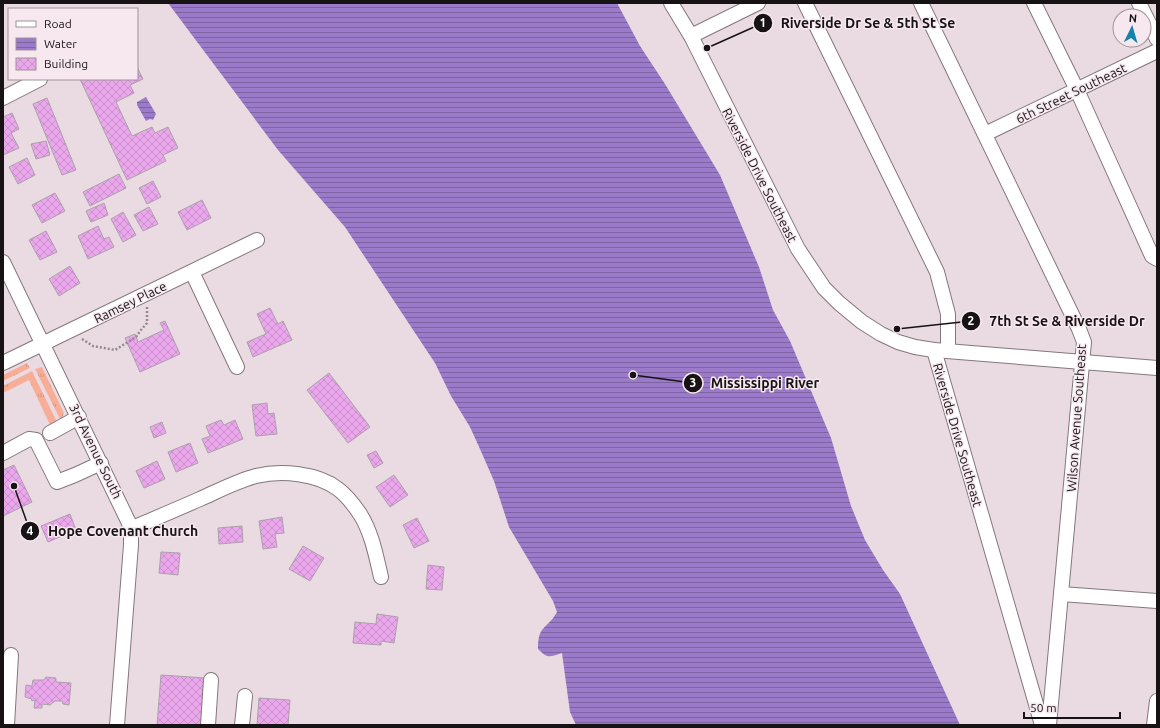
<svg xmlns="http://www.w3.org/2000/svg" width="1160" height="728" viewBox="0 0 1160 728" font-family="Ubuntu,sans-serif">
<defs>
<pattern id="grass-tufts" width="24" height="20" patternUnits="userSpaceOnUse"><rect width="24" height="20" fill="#f8ae96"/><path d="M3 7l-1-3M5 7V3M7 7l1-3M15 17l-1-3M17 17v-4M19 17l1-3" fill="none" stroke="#d49580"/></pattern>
<pattern id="water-rules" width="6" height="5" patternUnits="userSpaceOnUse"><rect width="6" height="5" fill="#9a7ac9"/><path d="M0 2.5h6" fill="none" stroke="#7d63a2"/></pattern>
<pattern id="building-cross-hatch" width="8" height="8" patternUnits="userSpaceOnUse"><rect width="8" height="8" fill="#eba7ec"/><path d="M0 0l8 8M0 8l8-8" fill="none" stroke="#c98fca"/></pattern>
</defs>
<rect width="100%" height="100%" fill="#e9dbe1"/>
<g fill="url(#grass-tufts)">
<polygon points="27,363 30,368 3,381 3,375"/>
<polygon points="42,367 64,413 61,421 35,369"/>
<polygon points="32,371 57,422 50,425 29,380 3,393 3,386"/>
</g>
<g fill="url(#water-rules)">
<path d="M168,3H617L640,46L665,84L720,175L759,267L773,310L790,341L831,438L851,506L865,540L883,570L900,594L960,725H576L570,712L562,653C550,657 548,659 538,649C538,624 547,630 557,612L553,601L509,527L494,481L480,449L470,427L451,396L435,363L345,227L278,150Z"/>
<polygon points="146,97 156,114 153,120 150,119 146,121 137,105 137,102"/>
</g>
<g fill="url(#building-cross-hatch)" stroke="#aaa1aa">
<polygon points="137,67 143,79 130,85 134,93 116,102 132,136 152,127 155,133 168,127 178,148 163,155 166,161 127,180 80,79 137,79"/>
<polygon points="47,98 76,170 62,175 33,104"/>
<polygon points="12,113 19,129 11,133 19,148 3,155 3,117"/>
<polygon points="46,141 50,155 36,159 31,144"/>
<polygon points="27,158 35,175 18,184 9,167"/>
<polygon points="119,174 126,188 90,206 83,192"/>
<polygon points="153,181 161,197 147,204 139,188"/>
<polygon points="55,193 65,211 42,223 32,205"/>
<polygon points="202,200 211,218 187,230 178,212"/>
<polygon points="104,203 108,215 91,222 86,211"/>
<polygon points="149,207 158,224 143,231 134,215"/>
<polygon points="123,212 136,235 123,242 111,219"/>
<polygon points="98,226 104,239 109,237 114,247 88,259 78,236"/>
<polygon points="46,231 57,252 40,260 29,240"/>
<polygon points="70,266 80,283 59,296 49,279"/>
<polygon points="270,308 278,324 283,321 292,340 253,357 247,342 266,334 257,314"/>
<polygon points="165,321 180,354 140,372 125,338 135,334 138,342 164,330 160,323"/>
<polygon points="329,373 370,427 348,443 307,390"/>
<polygon points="267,403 268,414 274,413 277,434 256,436 252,405"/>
<polygon points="221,420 224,425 235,420 243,439 208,453 202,439 210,436 206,426"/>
<polygon points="162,422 166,433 154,438 150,427"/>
<polygon points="190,443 198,463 176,472 168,452"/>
<polygon points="376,451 383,463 374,468 367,455"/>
<polygon points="157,461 165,479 144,488 136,471"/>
<polygon points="14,465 32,502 3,516 3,470"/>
<polygon points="394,475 408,495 390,507 376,487"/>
<polygon points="70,514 76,530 48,542 41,526"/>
<polygon points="282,517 284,533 275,534 277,547 263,549 259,521"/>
<polygon points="417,518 429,541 414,548 403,525"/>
<polygon points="242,526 243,542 219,544 218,528"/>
<polygon points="303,546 324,558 310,581 289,569"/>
<polygon points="161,552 180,553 178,575 159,573"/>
<polygon points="428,565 444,567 442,590 426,589"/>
<polygon points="377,614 398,617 394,643 381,641 381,645 353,643 355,622 376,624"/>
<polygon points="161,675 206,678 203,725 157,725"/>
<polygon points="46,677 56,678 56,682 71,683 69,705 63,704 62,701 55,701 50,705 42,704 42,708 34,708 35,701 31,700 32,699 25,697 26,685 32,686 33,680 44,680"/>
<polygon points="259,698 290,700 288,725 257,725"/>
</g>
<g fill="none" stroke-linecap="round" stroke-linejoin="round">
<defs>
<g id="minor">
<polyline points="671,3 691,36 798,249 824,288 839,303 862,322 881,334 898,342 915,347 934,350 1157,368"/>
<polyline points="805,3 937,272 948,314 948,351"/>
<polyline points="921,3 1079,329 1084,342 1049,725"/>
<polyline points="1034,3 1077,90 1152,256 1157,259"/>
<polyline points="1139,3 1157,39"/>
<polyline points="691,36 758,3"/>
<polyline points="3,98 40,79"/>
<polyline points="985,134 1157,51"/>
<polyline points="3,262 129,523 131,535 131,545 117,725"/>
<polyline points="192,272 237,367"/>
<polyline points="934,350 1042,725"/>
<polyline points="3,363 257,240"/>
<polyline points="50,433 79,417"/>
<polyline points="3,453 29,439 36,440 57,482 75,475 101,463"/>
<path d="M130,529C154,519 177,509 200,499C218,491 237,481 256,476C281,470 317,473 338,489C346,495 354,505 360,514C372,533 376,556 381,577"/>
<polyline points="1061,594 1157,601"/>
<polyline points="7,725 11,655"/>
<polyline points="208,725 211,680"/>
<polyline points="242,725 245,696"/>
<polyline points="1154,725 1157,701"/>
</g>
</defs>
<use href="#minor" stroke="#84777c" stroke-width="16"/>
<polyline stroke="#93898d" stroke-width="2.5" stroke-dasharray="2 2" stroke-linecap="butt" points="82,339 93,346 115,350 136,337 140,331 147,323 147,307"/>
<use href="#minor" stroke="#fff" stroke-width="14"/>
</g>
<g text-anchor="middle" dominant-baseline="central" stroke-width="3" stroke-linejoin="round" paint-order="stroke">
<g font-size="13" fill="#171315" stroke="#f6e8ee">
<text transform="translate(1071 93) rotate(-26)">6th Street Southeast</text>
<text transform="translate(760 175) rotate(63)">Riverside Drive Southeast</text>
<text transform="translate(130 302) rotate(-26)">Ramsey Place</text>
<text transform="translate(1076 418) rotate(-86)">Wilson Avenue Southeast</text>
<text transform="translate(958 435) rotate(74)">Riverside Drive Southeast</text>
<text transform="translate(96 451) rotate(64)">3rd Avenue South</text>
</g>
</g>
<path fill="none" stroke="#171315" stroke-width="1.5" d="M707 48L763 23M897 329L971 321M633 375L693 383M14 486L30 531"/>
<g fill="#171315" stroke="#f6e8ee" stroke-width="1.5">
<circle cx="707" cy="48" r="4"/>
<circle cx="897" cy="329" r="4"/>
<circle cx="633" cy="375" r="4"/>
<circle cx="14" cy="486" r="4"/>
<circle cx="763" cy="23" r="10"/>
<circle cx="971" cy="321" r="10"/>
<circle cx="693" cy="383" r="10"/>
<circle cx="30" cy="531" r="10"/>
</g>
<g font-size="12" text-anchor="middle" font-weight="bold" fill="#fff">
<text x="763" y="27">1</text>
<text x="971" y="325">2</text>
<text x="693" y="387">3</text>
<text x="30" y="535">4</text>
</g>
<g font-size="14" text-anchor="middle" font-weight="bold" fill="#171315" stroke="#f6e8ee" stroke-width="3" stroke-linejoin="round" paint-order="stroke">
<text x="868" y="28">Riverside Dr Se &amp; 5th St Se</text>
<text x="1067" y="326">7th St Se &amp; Riverside Dr</text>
<text x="765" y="388">Mississippi River</text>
<text x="123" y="536">Hope Covenant Church</text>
</g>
<rect width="1160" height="728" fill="none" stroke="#171315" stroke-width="8"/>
<rect x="8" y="8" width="130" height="72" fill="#f6e8ee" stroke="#9d9397"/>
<rect x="16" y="21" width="20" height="6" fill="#ffffff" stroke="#9d9397"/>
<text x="44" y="28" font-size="12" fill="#171315">Road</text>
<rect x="16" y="38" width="20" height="12" fill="url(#water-rules)" stroke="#9d9397"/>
<text x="44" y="48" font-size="12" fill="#171315">Water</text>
<rect x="16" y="58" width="20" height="12" fill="url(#building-cross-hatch)" stroke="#9d9397"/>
<text x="44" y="68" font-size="12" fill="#171315">Building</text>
<g transform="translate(1132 28) rotate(5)"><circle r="19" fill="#f6e8ee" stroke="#9d9397"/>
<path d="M0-3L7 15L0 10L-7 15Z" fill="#1683ab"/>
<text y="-6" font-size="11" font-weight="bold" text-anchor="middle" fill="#171315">N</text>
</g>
<path d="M1024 712v6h96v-6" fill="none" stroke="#171315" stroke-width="2"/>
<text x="1030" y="712" font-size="12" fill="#171315" stroke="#f6e8ee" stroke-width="3" paint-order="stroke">50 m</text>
</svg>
